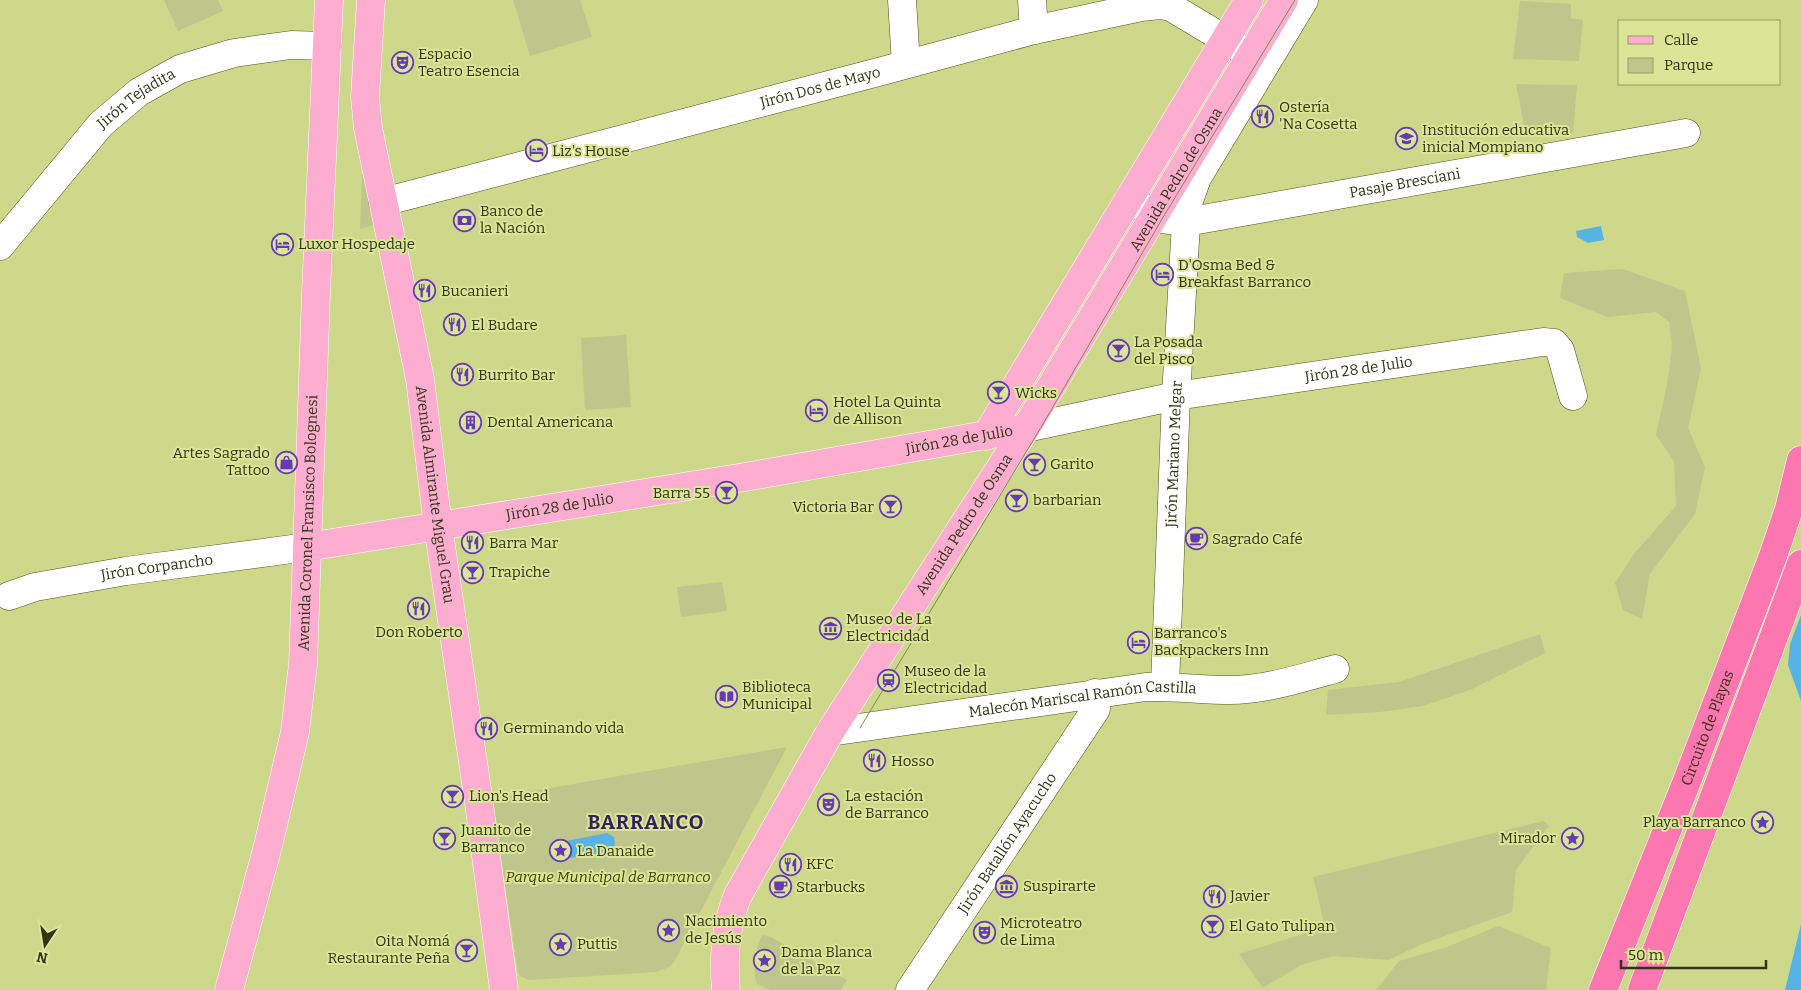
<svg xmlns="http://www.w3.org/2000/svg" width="1801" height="990" viewBox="0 0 1801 990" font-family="Bitter,serif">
<rect width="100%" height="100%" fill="#ced88a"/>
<g fill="#bec68b">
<polygon points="164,0 218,0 223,11 178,31"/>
<polygon points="513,0 580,0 592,37 530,56"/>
<polygon points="1520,1 1571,4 1571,18 1583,20 1579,61 1513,59"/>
<polygon points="1516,84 1577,85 1573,133 1526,136"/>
<polygon points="362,175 368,176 377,224 360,229"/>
<polygon points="1623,269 1685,291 1701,368 1688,428 1705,467 1695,514 1650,574 1642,619 1623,610 1615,583 1633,555 1676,506 1674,461 1656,435 1667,384 1672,348 1669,322 1656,312 1607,317 1560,298 1564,273"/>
<polygon points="626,335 631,407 585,410 581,338"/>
<polygon points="722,582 727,611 681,617 677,587"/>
<polygon points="1540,634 1545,653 1470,690 1423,706 1380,712 1326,715 1328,690 1399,682"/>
<polygon points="787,747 674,962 669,967 656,972 529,980 520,976 518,972 492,798"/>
<polygon points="1544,821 1549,826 1516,870 1512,912 1422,944 1389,960 1333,956 1301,965 1263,988 1239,954 1325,927 1313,877"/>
<polygon points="1498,926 1551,948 1546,990 1376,990 1399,961 1447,947"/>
<path d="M762,935L771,937L847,980L841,990H769L756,983C753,966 755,950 762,935Z"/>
</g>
<g fill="#56b3e4">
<polygon points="1601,226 1604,240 1588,243 1577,237 1576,231"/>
<polygon points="1801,615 1801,701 1788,665 1790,644"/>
<polygon points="607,833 614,837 615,844 611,851 559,860 553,856 551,849 556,843"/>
<polygon points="1801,924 1801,990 1785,990"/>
</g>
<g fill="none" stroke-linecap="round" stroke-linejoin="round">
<defs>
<g id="minor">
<polyline points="902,0 906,64"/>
<polyline points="1032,0 1034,30"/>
<path id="s1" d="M1129,199L1162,219L1186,222L1686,133"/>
<path id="s2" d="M383,202L886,70L1034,30L1141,7L1160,5L1171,7L1251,55"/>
<path id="s3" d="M0,246L101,124L139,92L180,69L234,53L291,45L327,46"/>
<path id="s4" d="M1026,428L1176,396L1543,342L1554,343L1560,350L1573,396"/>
<path id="s5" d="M9,596L35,587L126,571L307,547"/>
<path id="s6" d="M1165,686L1176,396L1187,206L1197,178L1304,0"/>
<path id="s7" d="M830,732L1146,687C1174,686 1202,690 1230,690C1265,690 1301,678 1335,669"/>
<path id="s8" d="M910,990L1096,709L1095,693"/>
</g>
<g id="major">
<path id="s9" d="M371,0L365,97L368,128L420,379L438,526L478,796L504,990"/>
<polyline points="986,436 1249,0"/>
<path id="s10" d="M307,547L745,477L1026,428"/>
<path id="s11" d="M229,990L268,846L295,732L303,664L316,293L329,0"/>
<path id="s12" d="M726,990C723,957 725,926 738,895L830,732L1026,428L1284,0"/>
</g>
<g id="highway">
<path id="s13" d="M1603,990L1687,781L1773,556L1789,509L1801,460"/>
<polyline points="1642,990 1801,564"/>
</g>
</defs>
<use href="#minor" stroke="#4d5318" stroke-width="29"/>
<use href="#major" stroke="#fff" stroke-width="29"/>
<use href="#highway" stroke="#fff" stroke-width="29"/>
<use href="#minor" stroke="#fff" stroke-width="28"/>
<use href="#major" stroke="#fdadd0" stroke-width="28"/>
<use href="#highway" stroke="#fc76b0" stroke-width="28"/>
<polyline stroke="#828951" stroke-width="1" points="860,728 1043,424 1162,219 1295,0"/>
</g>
<defs>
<symbol id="theatre-ring" viewBox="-11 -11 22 22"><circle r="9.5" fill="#dbe597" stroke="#653ab2" stroke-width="1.5"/><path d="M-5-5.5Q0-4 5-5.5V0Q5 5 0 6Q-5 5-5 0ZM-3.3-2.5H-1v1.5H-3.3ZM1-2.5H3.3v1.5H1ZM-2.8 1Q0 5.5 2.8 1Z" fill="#653ab2"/></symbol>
<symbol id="restaurant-ring" viewBox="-11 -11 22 22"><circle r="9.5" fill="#dbe597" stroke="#653ab2" stroke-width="1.5"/><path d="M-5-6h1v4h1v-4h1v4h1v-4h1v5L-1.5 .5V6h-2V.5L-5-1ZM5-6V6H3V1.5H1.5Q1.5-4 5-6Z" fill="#653ab2"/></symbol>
<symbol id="school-ring" viewBox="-11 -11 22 22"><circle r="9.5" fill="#dbe597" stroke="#653ab2" stroke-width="1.5"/><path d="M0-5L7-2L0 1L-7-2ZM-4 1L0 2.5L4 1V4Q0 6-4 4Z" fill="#653ab2"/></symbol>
<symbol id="hotel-ring" viewBox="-11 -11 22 22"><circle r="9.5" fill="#dbe597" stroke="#653ab2" stroke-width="1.5"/><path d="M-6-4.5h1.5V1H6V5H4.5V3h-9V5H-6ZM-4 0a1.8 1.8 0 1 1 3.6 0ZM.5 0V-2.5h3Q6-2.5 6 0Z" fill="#653ab2"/></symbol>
<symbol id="bank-ring" viewBox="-11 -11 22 22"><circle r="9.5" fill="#dbe597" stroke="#653ab2" stroke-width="1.5"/><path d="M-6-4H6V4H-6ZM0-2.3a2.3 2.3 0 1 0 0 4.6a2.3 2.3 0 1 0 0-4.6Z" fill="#653ab2"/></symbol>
<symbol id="bar-ring" viewBox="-11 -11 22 22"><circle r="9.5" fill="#dbe597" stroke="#653ab2" stroke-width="1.5"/><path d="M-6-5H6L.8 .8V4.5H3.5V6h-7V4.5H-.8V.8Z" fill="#653ab2"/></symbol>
<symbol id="building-ring" viewBox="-11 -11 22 22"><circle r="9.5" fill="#dbe597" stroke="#653ab2" stroke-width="1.5"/><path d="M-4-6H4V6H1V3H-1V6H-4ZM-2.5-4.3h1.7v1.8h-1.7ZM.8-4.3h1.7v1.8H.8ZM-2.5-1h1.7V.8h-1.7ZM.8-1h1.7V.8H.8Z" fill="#653ab2"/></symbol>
<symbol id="shop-ring" viewBox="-11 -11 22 22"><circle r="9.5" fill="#dbe597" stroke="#653ab2" stroke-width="1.5"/><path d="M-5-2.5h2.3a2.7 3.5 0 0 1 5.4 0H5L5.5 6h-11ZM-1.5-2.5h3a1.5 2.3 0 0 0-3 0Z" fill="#653ab2"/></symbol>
<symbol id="cafe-ring" viewBox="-11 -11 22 22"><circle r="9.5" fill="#dbe597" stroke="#653ab2" stroke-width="1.5"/><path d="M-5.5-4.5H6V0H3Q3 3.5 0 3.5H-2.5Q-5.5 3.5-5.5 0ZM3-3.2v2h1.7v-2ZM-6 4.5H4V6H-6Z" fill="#653ab2"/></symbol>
<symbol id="museum-ring" viewBox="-11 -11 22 22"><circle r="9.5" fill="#dbe597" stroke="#653ab2" stroke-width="1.5"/><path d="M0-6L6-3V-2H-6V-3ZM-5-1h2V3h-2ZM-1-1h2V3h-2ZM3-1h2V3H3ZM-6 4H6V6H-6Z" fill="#653ab2"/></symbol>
<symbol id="station-ring" viewBox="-11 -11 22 22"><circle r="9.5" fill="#dbe597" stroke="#653ab2" stroke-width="1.5"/><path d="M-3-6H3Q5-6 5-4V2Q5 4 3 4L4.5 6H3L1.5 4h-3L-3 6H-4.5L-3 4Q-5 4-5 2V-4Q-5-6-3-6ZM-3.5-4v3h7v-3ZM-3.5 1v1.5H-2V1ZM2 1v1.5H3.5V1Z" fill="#653ab2"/></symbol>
<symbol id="library-ring" viewBox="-11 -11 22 22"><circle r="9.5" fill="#dbe597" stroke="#653ab2" stroke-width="1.5"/><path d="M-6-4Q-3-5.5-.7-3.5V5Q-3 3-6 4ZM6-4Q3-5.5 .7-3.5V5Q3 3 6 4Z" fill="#653ab2"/></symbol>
<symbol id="sight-ring" viewBox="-11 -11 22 22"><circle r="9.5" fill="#dbe597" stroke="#653ab2" stroke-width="1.5"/><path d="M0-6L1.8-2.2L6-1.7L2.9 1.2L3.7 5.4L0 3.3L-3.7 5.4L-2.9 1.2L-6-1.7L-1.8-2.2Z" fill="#653ab2"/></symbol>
</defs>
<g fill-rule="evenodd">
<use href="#theatre-ring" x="390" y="50" width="25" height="25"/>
<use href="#restaurant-ring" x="1250" y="104" width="25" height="25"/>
<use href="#school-ring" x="1394" y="126" width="25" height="25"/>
<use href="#hotel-ring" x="524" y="138" width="25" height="25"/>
<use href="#bank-ring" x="452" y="208" width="25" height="25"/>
<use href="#hotel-ring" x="270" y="232" width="25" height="25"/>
<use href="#hotel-ring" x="1150" y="262" width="25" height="25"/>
<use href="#restaurant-ring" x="412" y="278" width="25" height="25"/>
<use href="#restaurant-ring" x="442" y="312" width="25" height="25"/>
<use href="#bar-ring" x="1106" y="338" width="25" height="25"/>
<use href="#restaurant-ring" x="450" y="362" width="25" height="25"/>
<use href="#bar-ring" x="986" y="380" width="25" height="25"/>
<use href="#hotel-ring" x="804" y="398" width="25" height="25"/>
<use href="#building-ring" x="458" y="410" width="25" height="25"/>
<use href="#shop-ring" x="274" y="450" width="25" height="25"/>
<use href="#bar-ring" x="1022" y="452" width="25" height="25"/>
<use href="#bar-ring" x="714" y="480" width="25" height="25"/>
<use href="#bar-ring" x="1004" y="488" width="25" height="25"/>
<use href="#bar-ring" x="878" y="494" width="25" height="25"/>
<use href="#cafe-ring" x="1184" y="526" width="25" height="25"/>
<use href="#restaurant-ring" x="460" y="530" width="25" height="25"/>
<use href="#bar-ring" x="460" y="560" width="25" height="25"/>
<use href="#restaurant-ring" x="406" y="596" width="25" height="25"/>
<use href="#museum-ring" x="818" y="616" width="25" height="25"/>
<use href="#hotel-ring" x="1126" y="630" width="25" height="25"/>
<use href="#station-ring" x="876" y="668" width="25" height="25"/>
<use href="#library-ring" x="714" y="684" width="25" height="25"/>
<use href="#restaurant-ring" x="474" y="716" width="25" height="25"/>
<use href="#restaurant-ring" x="862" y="748" width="25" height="25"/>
<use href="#bar-ring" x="440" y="784" width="25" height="25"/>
<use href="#theatre-ring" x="816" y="792" width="25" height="25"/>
<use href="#sight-ring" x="1750" y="810" width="25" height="25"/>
<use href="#sight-ring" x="1560" y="826" width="25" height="25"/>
<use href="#bar-ring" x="432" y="826" width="25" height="25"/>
<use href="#sight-ring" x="548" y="838" width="25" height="25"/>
<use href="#restaurant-ring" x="778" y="852" width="25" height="25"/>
<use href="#museum-ring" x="994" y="874" width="25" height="25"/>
<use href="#cafe-ring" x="768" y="874" width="25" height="25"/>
<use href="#restaurant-ring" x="1202" y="884" width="25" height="25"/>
<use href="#bar-ring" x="1200" y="914" width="25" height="25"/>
<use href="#sight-ring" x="656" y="918" width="25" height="25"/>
<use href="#theatre-ring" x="972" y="920" width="25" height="25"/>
<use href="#sight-ring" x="548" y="932" width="25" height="25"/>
<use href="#bar-ring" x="454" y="938" width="25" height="25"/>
<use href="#sight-ring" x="752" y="948" width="25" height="25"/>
</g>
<g text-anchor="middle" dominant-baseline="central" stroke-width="4" stroke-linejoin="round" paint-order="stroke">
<g font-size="15" fill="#313515" stroke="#dbe597" text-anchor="start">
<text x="418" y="54">Espacio<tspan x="418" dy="17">Teatro Esencia</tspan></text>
<text x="1279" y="107">Ostería<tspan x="1279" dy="17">'Na Cosetta</tspan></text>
<text x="1422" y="130">Institución educativa<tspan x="1422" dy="17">inicial Mompiano</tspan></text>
<text x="552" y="151">Liz's House</text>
<text x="480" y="211">Banco de<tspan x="480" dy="17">la Nación</tspan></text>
<text x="298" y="244">Luxor Hospedaje</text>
<text x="1178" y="265">D'Osma Bed &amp;<tspan x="1178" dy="17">Breakfast Barranco</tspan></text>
<text x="441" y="291">Bucanieri</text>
<text x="471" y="325">El Budare</text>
<text x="1134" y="342">La Posada<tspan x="1134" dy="17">del Pisco</tspan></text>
<text x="478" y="375">Burrito Bar</text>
<text x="1015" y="393">Wicks</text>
<text x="833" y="402">Hotel La Quinta<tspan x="833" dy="17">de Allison</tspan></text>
<text x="487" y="422">Dental Americana</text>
<text x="270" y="453" text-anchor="end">Artes Sagrado<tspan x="270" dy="17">Tattoo</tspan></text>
<text x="1050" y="464">Garito</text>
<text x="710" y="493" text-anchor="end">Barra 55</text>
<text x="1033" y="500">barbarian</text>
<text x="874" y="507" text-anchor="end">Victoria Bar</text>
<text x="1212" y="539">Sagrado Café</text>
<text x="489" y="543">Barra Mar</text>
<text x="489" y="572">Trapiche</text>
<text x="846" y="619">Museo de La<tspan x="846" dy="17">Electricidad</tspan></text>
<text x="419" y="632" text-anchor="middle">Don Roberto</text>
<text x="1154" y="633">Barranco's<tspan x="1154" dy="17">Backpackers Inn</tspan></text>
<text x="904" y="671">Museo de la<tspan x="904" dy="17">Electricidad</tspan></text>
<text x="742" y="687">Biblioteca<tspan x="742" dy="17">Municipal</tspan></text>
<text x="503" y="728">Germinando vida</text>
<text x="891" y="761">Hosso</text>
<text x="469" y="796">Lion's Head</text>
<text x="845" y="796">La estación<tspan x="845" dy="17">de Barranco</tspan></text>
<text x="1746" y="822" text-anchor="end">Playa Barranco</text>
<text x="461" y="830">Juanito de<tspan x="461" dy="17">Barranco</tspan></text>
<text x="1556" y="838" text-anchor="end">Mirador</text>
<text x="577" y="851">La Danaide</text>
<text x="806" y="864">KFC</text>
<text x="1023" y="886">Suspirarte</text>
<text x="796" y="887">Starbucks</text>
<text x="1230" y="896">Javier</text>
<text x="685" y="921">Nacimiento<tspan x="685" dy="17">de Jesús</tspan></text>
<text x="1000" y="923">Microteatro<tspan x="1000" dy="17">de Lima</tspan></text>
<text x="1229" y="926">El Gato Tulipan</text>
<text x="450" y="941" text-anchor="end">Oita Nomá<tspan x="450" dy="17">Restaurante Peña</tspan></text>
<text x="577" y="944">Puttis</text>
<text x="781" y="952">Dama Blanca<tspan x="781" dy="17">de la Paz</tspan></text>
</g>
<g font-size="15" fill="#313515" stroke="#dbe597">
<text stroke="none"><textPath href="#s2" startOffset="452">Jirón Dos de Mayo</textPath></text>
<text stroke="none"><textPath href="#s3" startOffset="202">Jirón Tejadita</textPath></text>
<text stroke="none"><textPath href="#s12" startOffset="936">Avenida Pedro de Osma</textPath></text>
<text stroke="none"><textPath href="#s1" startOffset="285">Pasaje Bresciani</textPath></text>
<text stroke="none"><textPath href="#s4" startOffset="338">Jirón 28 de Julio</textPath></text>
<text stroke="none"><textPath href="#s10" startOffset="661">Jirón 28 de Julio</textPath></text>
<text stroke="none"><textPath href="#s6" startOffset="232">Jirón Mariano Melgar</textPath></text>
<text stroke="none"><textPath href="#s9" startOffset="501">Avenida Almirante Miguel Grau</textPath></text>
<text stroke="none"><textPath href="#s10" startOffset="256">Jirón 28 de Julio</textPath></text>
<text stroke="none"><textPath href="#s11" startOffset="476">Avenida Coronel Fransisco Bolognesi</textPath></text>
<text stroke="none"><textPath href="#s12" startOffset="531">Avenida Pedro de Osma</textPath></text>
<text stroke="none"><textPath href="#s5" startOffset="151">Jirón Corpancho</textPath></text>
<text stroke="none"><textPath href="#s7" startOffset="255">Malecón Mariscal Ramón Castilla</textPath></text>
<text stroke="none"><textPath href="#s13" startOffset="282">Circuito de Playas</textPath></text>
<text stroke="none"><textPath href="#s8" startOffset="176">Jirón Batallón Ayacucho</textPath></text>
</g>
<g font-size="15" font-style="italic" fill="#414600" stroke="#dbe597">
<text x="608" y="877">Parque Municipal de Barranco</text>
</g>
<g font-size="20" font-weight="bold" letter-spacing="1" fill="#35225c" stroke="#dbe597">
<text x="646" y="822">BARRANCO</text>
</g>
</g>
<rect x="1618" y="20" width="162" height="65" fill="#dbe597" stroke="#979f63"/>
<rect x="1628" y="36" width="25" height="8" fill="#fdadd0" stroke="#979f63"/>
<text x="1664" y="45" font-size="15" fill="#313515">Calle</text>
<rect x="1628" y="58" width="25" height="15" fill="#bec68b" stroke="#979f63"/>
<text x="1664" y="70" font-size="15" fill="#313515">Parque</text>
<g transform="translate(45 945) rotate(192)" stroke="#dbe597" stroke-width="4" paint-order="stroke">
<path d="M0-4L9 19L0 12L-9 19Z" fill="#313515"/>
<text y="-8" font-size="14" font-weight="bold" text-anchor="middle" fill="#313515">N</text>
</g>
<path d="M1621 960v8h145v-8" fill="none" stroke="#313515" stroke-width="2.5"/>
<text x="1628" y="960" font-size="15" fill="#313515" stroke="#dbe597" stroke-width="4" paint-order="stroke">50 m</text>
</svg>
